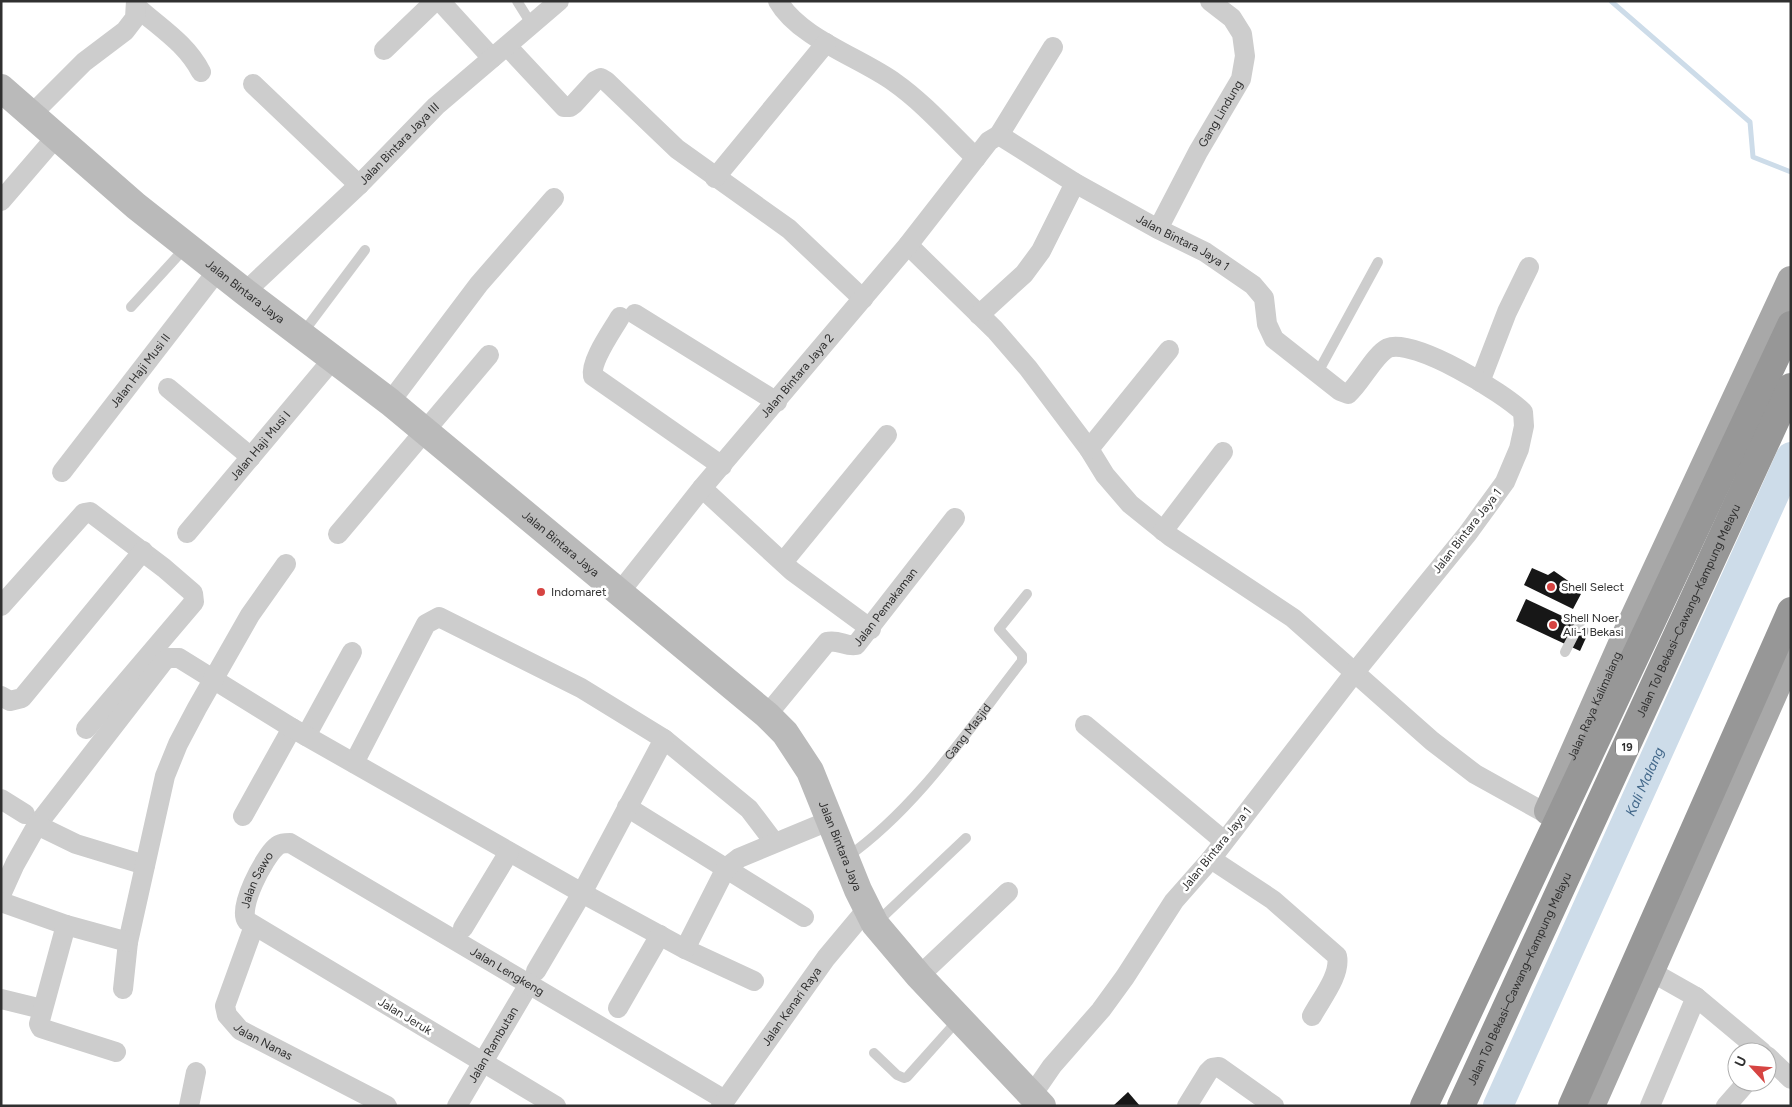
<svg xmlns="http://www.w3.org/2000/svg" width="1792" height="1107" viewBox="0 0 1792 1107" font-family="Figtree,sans-serif">
<rect width="100%" height="100%" fill="#fff"/>
<g fill="none" stroke-linecap="round" stroke-linejoin="round">
<polyline stroke="#cddce9" stroke-width="5" points="1611,1 1750,122 1753,157 1791,172"/>
<path stroke="#cddce9" stroke-width="30" id="s1" d="M1498,1106L1791,457"/>
</g>
<g fill="#171717">
<polygon points="1532,568 1548,575 1554,571 1574,585 1573,590 1581,594 1573,609 1524,585"/>
<polygon points="1526,599 1590,629 1580,651 1516,621"/>
<polygon points="1128,1092 1140,1106 1113,1106"/>
</g>
<g fill="none" stroke-linecap="round" stroke-linejoin="round">
<g stroke="#cdcdcd" stroke-width="10">
<polyline points="517,1 532,25"/>
<polyline points="131,307 186,247"/>
<polyline points="302,334 365,250"/>
<polyline points="1317,374 1378,262"/>
<polyline points="1565,652 1581,621"/>
<path id="s2" d="M846,858C918,807 968,730 1022,661V655L999,629L1027,594"/>
<polyline points="876,923 966,838"/>
<polyline points="874,1053 897,1075 904,1078 907,1077 958,1020"/>
</g>
<g stroke="#cdcdcd" stroke-width="20">
<polyline points="440,1 492,58"/>
<path d="M778,1C799,38 861,58 894,82C924,103 950,133 976,158"/>
<path d="M137,7C160,28 186,43 201,72"/>
<polyline points="507,46 564,107 570,107 574,104 595,81 601,78 606,81 677,149 789,229 863,299"/>
<polyline points="384,50 435,1"/>
<polyline points="253,84 359,185"/>
<polyline points="31,115 84,62 125,31 135,18 136,1"/>
<polyline points="999,135 1053,47"/>
<polyline points="715,178 826,43"/>
<polyline points="1,201 56,137"/>
<path id="s3" d="M1158,229L1198,152L1241,79L1245,56L1242,34L1232,18L1210,1"/>
<polyline points="908,245 995,330 1028,368 1089,449 1105,475 1130,504 1171,537 1293,618 1432,741 1475,774 1547,814"/>
<path id="s4" d="M245,292L359,185L436,106L559,1"/>
<polyline points="635,314 777,402"/>
<polyline points="979,315 1024,274 1041,251 1075,183"/>
<path d="M620,317C612,331 590,361 593,376L722,466"/>
<polyline points="1480,382 1507,312 1529,267"/>
<polyline points="168,388 251,457"/>
<polyline points="390,402 479,284 554,198"/>
<polyline points="1089,449 1169,350"/>
<path id="s5" d="M62,472L218,270"/>
<polyline points="702,488 792,571 871,629"/>
<polyline points="1163,531 1223,452"/>
<path id="s6" d="M187,533L333,359"/>
<polyline points="338,534 489,355"/>
<polyline points="784,561 887,435"/>
<path id="s7" d="M619,593L702,488L908,245L989,141L999,135L1075,183L1158,229L1205,252L1253,285L1264,298L1267,324L1274,339L1340,391L1348,394C1361,383 1374,355 1388,348C1414,338 1504,393 1523,412L1524,426L1519,449L1505,482L1468,533L1355,672L1211,859L1174,901L1125,977L1101,1010L1052,1066L1032,1095"/>
<polyline points="1,606 84,513 90,512 164,568 193,593 194,602 86,729"/>
<polyline points="1,696 10,701 22,698 143,551"/>
<path id="s8" d="M767,715L827,642C838,639 846,647 856,645L955,518"/>
<polyline points="1085,725 1224,841"/>
<polyline points="306,736 352,652"/>
<polyline points="354,763 426,624 439,617 581,688 664,739 749,809 774,842"/>
<polyline points="1,799 25,814"/>
<polyline points="627,807 804,917"/>
<polyline points="243,816 292,728"/>
<polyline points="37,825 164,661 169,658 179,658 292,728 582,893 685,949 754,981"/>
<path d="M1211,859L1273,900L1337,956C1341,975 1321,999 1312,1016"/>
<polyline points="1,895 15,864 37,825 76,844 145,865"/>
<polyline points="1,902 66,925"/>
<path id="s9" d="M254,926L225,1006L227,1015L240,1030L387,1106"/>
<polyline points="463,928 509,852"/>
<polyline points="685,949 726,868 739,858 831,820"/>
<polyline points="536,971 582,893 664,739"/>
<polyline points="919,976 1008,892"/>
<polyline points="123,989 128,942 165,776 178,744 197,708 250,615 286,564"/>
<polyline points="1696,997 1762,1052"/>
<polyline points="1,999 42,1009"/>
<polyline points="618,1008 660,935"/>
<polyline points="116,1052 50,1031 41,1028 39,1024 66,925 128,942"/>
<polyline points="1767,1056 1791,1079"/>
<polyline points="189,1106 196,1072"/>
<path id="s10" d="M457,1106L529,984"/>
<path id="s11" d="M556,1106L247,921C237,909 264,857 276,847C280,843 285,843 290,843L725,1100"/>
<path id="s12" d="M721,1106L826,958L867,909"/>
<polyline points="1187,1106 1208,1072 1212,1068 1219,1067 1274,1106"/>
<polyline points="1650,1106 1696,997 1650,971"/>
<polyline points="1726,1106 1747,1082"/>
</g>
<path stroke="#bababa" stroke-width="28" id="s13" d="M1,88L136,206L245,292L390,402L767,715L785,733L810,771L858,890L875,924L919,976L1042,1106"/>
<g stroke="#a8a8a8" stroke-width="28">
<path id="s14" d="M1548,811L1625,637L1791,280"/>
<polyline points="1591,1106 1791,654"/>
</g>
<g stroke="#979797" stroke-width="28">
<polyline points="1424,1106 1791,325"/>
<path id="s15" d="M1461,1106L1791,387"/>
<polyline points="1572,1106 1791,611"/>
</g>
</g>
<g fill="#d64442" stroke="#fff" stroke-width="2">
<circle cx="1551" cy="587" r="5"/>
<circle cx="541" cy="592" r="5"/>
<circle cx="1553" cy="625" r="5"/>
</g>
<g text-anchor="middle" dominant-baseline="central" stroke-width="5" stroke-linejoin="round" paint-order="stroke">
<rect fill="#fff" stroke="#6e6e6e" stroke-width="1" x="1616" y="738.5" width="22" height="17" rx="4"/>
<g font-size="11" font-weight="bold" fill="#303030">
<text x="1627" y="747">19</text>
</g>
<g font-size="12" fill="#303030" stroke="#fff">
<text stroke="none"><textPath href="#s3" startOffset="131">Gang Lindung</textPath></text>
<text stroke="none"><textPath href="#s4" startOffset="214">Jalan Bintara Jaya III</textPath></text>
<text stroke="none"><textPath href="#s7" startOffset="809">Jalan Bintara Jaya 1</textPath></text>
<text stroke="none"><textPath href="#s13" startOffset="318">Jalan Bintara Jaya</textPath></text>
<text stroke="none"><textPath href="#s5" startOffset="128">Jalan Haji Musi II</textPath></text>
<text stroke="none"><textPath href="#s7" startOffset="281">Jalan Bintara Jaya 2</textPath></text>
<text stroke="none"><textPath href="#s6" startOffset="114">Jalan Haji Musi I</textPath></text>
<text transform="translate(1467 531) rotate(-52)">Jalan Bintara Jaya 1</text>
<text stroke="none"><textPath href="#s13" startOffset="722">Jalan Bintara Jaya</textPath></text>
<text stroke="none"><textPath href="#s8" startOffset="172">Jalan Pemakaman</textPath></text>
<text stroke="none"><textPath href="#s15" startOffset="545">Jalan Tol Bekasi–Cawang–Kampung Melayu</textPath></text>
<text stroke="none"><textPath href="#s14" startOffset="115">Jalan Raya Kalimalang</textPath></text>
<text stroke="none"><textPath href="#s2" startOffset="176">Gang Masjid</textPath></text>
<text stroke="none"><textPath href="#s13" startOffset="1142">Jalan Bintara Jaya</textPath></text>
<text transform="translate(1216 849) rotate(-51)">Jalan Bintara Jaya 1</text>
<text stroke="none"><textPath href="#s11" startOffset="404">Jalan Sawo</textPath></text>
<text stroke="none"><textPath href="#s11" startOffset="710">Jalan Lengkeng</textPath></text>
<text stroke="none"><textPath href="#s15" startOffset="140">Jalan Tol Bekasi–Cawang–Kampung Melayu</textPath></text>
<text stroke="none"><textPath href="#s12" startOffset="122">Jalan Kenari Raya</textPath></text>
<text transform="translate(405 1016) rotate(31)">Jalan Jeruk</text>
<text stroke="none"><textPath href="#s9" startOffset="140">Jalan Nanas</textPath></text>
<text stroke="none"><textPath href="#s10" startOffset="71">Jalan Rambutan</textPath></text>
</g>
<g font-size="12" fill="#303030" stroke="#fff" text-anchor="start">
<text x="1561" y="587">Shell Select</text>
<text x="551" y="592">Indomaret</text>
<text x="1563" y="618">Shell Noer<tspan x="1563" dy="14">Ali-1 Bekasi</tspan></text>
</g>
<g font-size="14" font-style="italic" fill="#44698b" stroke="#fff">
<text stroke="none"><textPath href="#s1" startOffset="356">Kali Malang</textPath></text>
</g>
</g>
<rect width="1792" height="1107" fill="none" stroke="#303030" stroke-width="5"/>
<g transform="translate(1752 1067) rotate(296)"><circle r="24" fill="#ffffff" stroke="#acacac"/>
<path d="M0-4L9 19L0 12L-9 19Z" fill="#d64442"/>
<text y="-8" font-size="14" font-weight="bold" text-anchor="middle" fill="#303030">U</text>
</g>
</svg>
